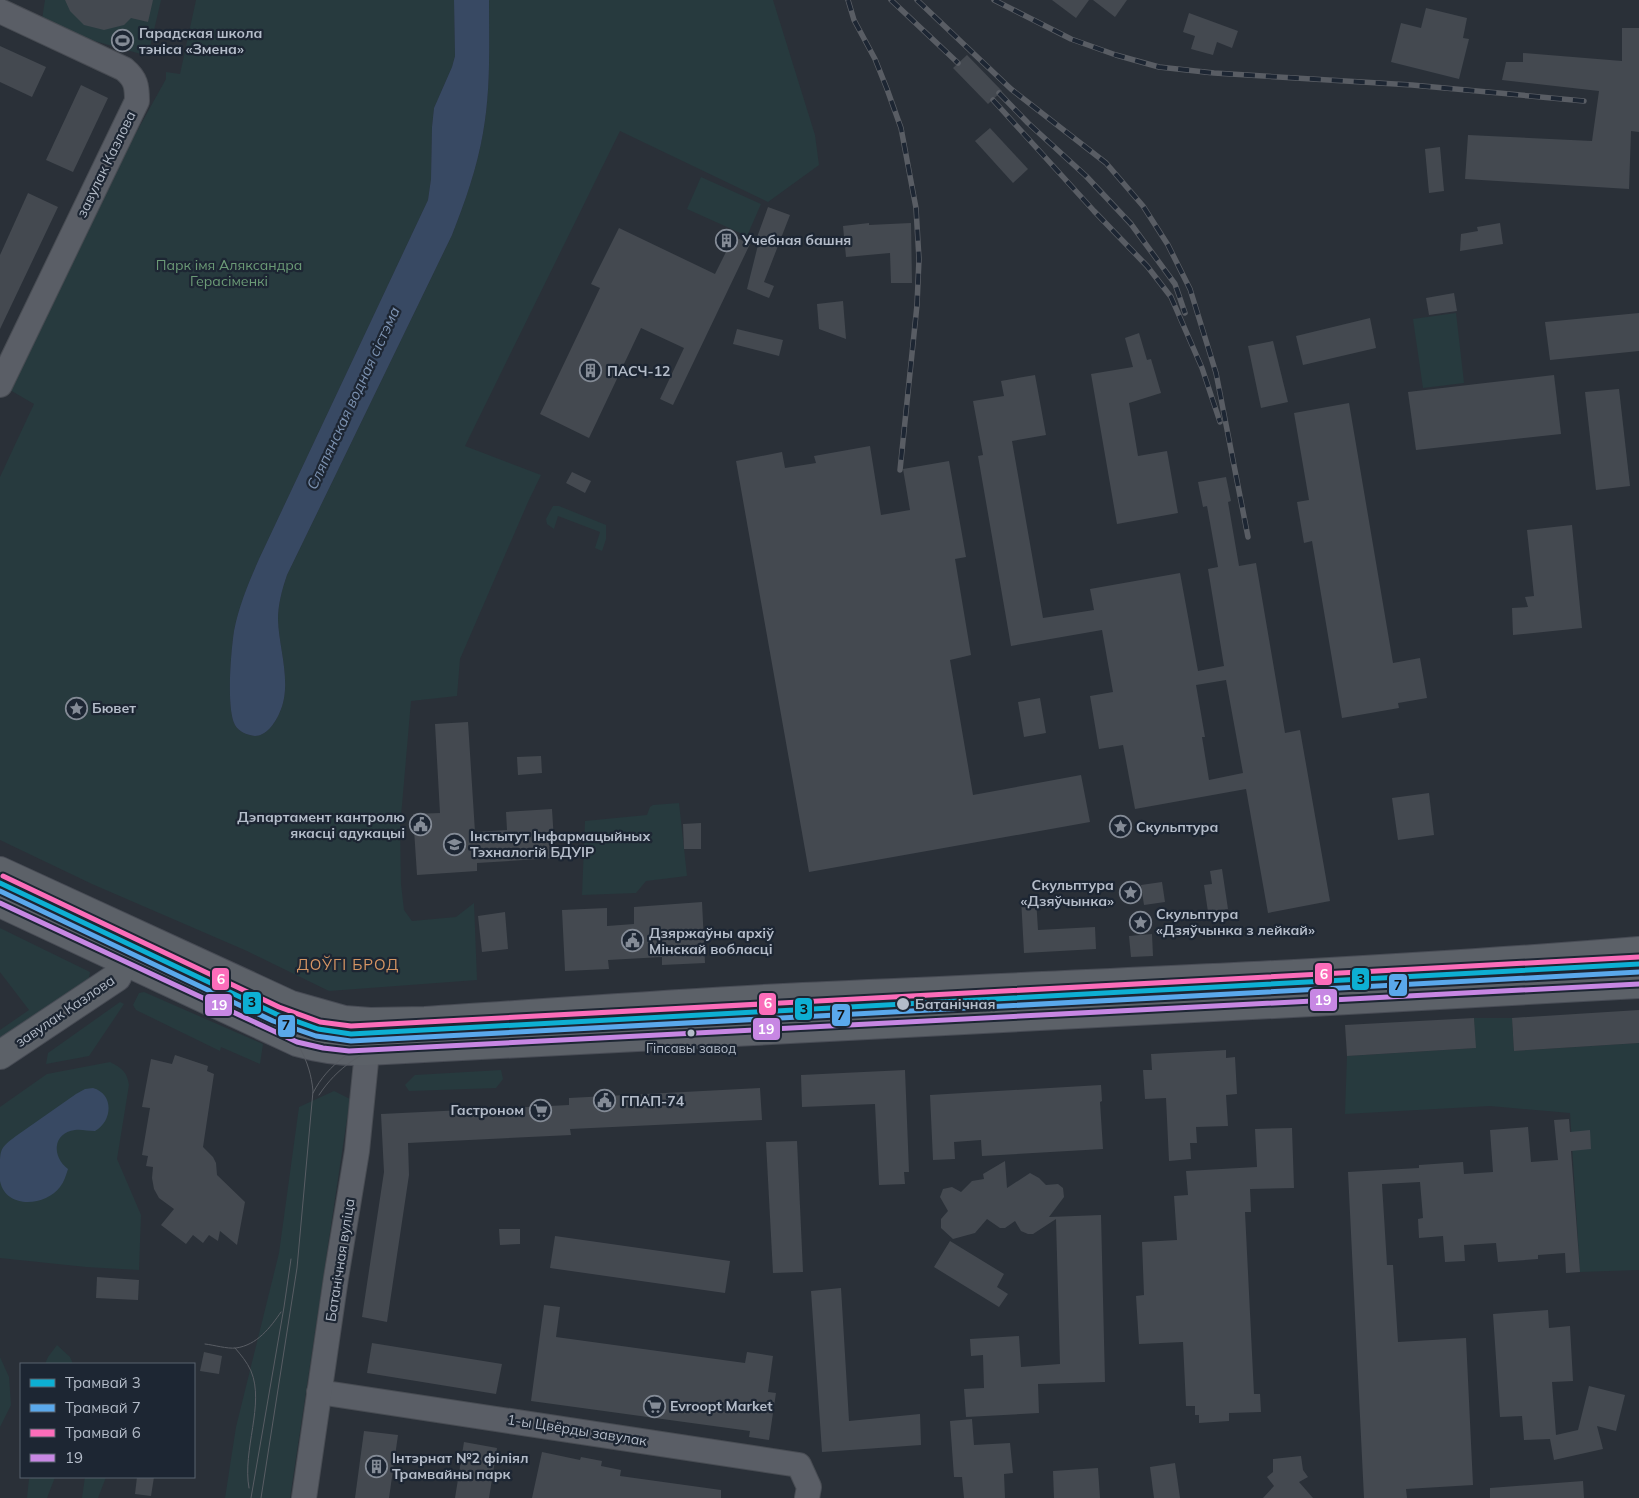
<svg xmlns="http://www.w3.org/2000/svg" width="1639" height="1498" viewBox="0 0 1639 1498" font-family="Mulish,sans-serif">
<rect width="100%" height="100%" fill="#2a3038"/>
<g fill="#273a3e">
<polygon points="45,0 161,0 148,56 41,26"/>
<path d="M196,0H454L455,56L452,67L434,108L432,127L431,179L428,200L259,559C249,582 239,605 234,631C231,651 226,708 235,725C239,732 247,735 255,736C266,736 275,723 279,714C293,685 279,650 278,620C278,604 282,590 287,575L452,235C465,202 477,168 483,133C491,89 489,44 489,0H773L815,135L819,165L768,202L620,131L465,446L541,475L528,502L460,659L457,696L411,701L400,828L401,884L404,910L412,921L456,917L474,903L477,980L329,991L247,951L92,884L0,840V477L34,404L10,390L97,203L166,79V72L180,74Z"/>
<polygon points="701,177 761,204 747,236 687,209"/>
<polygon points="1456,313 1464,383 1423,388 1413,319"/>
<polygon points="553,506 559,506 606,525 606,539 602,551 595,548 600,532 558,516 554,529 547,524 546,519"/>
<polygon points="679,803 687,876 646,881 636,893 582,895 585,821 647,815 650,807 653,805"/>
<polygon points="0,928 90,972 89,978 83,988 0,1044 0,1030 29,1010 0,972"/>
<polygon points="144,992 263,1044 260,1064 221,1047 220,1051 136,1010 133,1005 139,993"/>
<polygon points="120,1002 124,1004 89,1056 46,1064 48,1053"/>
<polygon points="1474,1018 1512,1018 1514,1051 1639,1043 1639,1270 1580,1272 1570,1113 1490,1106 1345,1114 1347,1056 1475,1048"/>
<path d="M110,1062C122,1068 127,1072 129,1085L117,1159L141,1215L139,1270L86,1267L0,1258V1107L47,1074Z"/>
<polygon points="501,1070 503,1079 496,1088 409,1091 405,1085 415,1075"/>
<polygon points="334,1091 350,1099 290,1498 225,1498 236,1427 279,1253 299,1107"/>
<polygon points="57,1345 70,1357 73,1364 45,1364 48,1357"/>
<polygon points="0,1357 9,1377 11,1405 0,1427"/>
<polygon points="33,1477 55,1477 47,1498 27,1498 29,1479"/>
<polygon points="85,1477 106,1477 98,1498 82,1498"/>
</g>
<g fill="#384963">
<path d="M454,0H489C489,44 491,89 483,133C477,168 465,202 452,235L287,575C282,590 278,604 278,620C279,650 293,685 279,714C275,723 266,736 255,736C247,735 239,732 235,725C226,708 231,651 234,631C239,605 249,582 259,559L428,200L431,179L432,127L434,108L452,67L455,56Z"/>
<path d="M93,1088C114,1094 113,1121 95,1131C88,1131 81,1129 75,1130C52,1133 52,1157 68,1169C66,1175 64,1182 60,1187C46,1206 6,1210 0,1181C0,1177 0,1172 0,1169C0,1149 0,1148 16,1136L76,1094L85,1089Z"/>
</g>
<g fill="#444950" fill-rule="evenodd">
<polygon points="65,0 153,0 148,22 131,18 124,25 104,30 84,25 70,11"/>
<polygon points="1052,0 1089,0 1076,18"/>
<polygon points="1093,0 1127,0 1115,17"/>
<polygon points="1426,8 1467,18 1463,38 1469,39 1459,79 1391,62 1401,23 1421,28"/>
<polygon points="1189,13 1238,31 1232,48 1217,42 1213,55 1191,49 1195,36 1183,32"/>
<polygon points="1622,28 1639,28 1639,132 1631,131 1629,189 1465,179 1468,135 1592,141 1599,91 1502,80 1506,62 1523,62 1523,53 1622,61"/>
<polygon points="0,46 46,67 32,97 0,82"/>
<polygon points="967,55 1002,91 988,104 953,68"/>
<polygon points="81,85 108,98 73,172 46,160"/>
<polygon points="990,128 1028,169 1013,183 975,141"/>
<polygon points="1440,147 1444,191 1429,193 1425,149"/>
<polygon points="28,193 58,207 0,329 0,255"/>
<polygon points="768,207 790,215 764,282 774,286 769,298 747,289 759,241 756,240"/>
<polygon points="869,223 869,225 911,223 912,283 891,283 890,253 846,257 843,226"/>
<polygon points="1500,223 1503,244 1460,251 1461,234 1478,231 1477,227"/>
<polygon points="619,228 715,274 728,248 717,243 722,231 750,244 673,405 660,399 684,348 641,328 589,438 540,414 600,288 591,284"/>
<polygon points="1454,293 1457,311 1429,315 1426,298"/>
<polygon points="843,301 846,339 819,329 817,304"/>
<polygon points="1639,313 1639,351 1550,360 1545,322"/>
<polygon points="1370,318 1376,348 1303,365 1296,336"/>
<polygon points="737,329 783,340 779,356 733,344"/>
<polygon points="1139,333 1147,360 1151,359 1161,393 1129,403 1138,456 1167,451 1178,513 1117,524 1091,374 1133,367 1125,338"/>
<polygon points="1273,341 1288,402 1261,408 1248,346"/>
<path d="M1035,375L1046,435L1012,441L1043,618L1094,610L1090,589L1180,573L1198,671L1224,666L1208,569L1218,567L1207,506L1203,507L1198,482L1226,477L1231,501L1228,502L1239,566L1256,563L1285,733L1300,730L1330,901L1268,913L1246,789L1135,809L1123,745L1099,749L1090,696L1113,692L1102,630L1011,646L978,456L983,455L973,401L1004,396L1001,381ZM1226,680L1243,773L1209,780L1202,737H1205L1196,685Z"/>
<polygon points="1554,375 1561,434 1416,450 1408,392"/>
<polygon points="1619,389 1630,486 1596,490 1585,392"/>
<polygon points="1349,403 1393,663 1420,658 1427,698 1398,703 1399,708 1342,718 1312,541 1304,543 1297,502 1309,500 1294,413"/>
<polygon points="870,446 881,515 910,510 903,469 949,461 966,557 955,559 971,655 950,660 973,795 1081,775 1090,822 809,872 736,461 782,452 785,468 816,463 814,456"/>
<polygon points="572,472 591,481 585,493 566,483"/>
<polygon points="1572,525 1582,628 1513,635 1512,608 1528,607 1525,597 1534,596 1527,530"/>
<polygon points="1040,698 1046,733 1024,737 1018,702"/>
<polygon points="468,722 475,832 507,830 506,812 552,809 555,858 477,863 477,871 417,875 413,814 440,813 435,724"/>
<polygon points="541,756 542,773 518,775 517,757"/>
<polygon points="1429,793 1434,835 1398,840 1392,798"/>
<polygon points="701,823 701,849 684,849 683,824"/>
<polygon points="1222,869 1228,909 1208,912 1204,885 1212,884 1210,871"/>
<polygon points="1162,882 1165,902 1144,905 1141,885"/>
<polygon points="1021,898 1036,898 1038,930 1095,927 1096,949 1024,953"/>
<polygon points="702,902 705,963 662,965 662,957 608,960 609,969 565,971 562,910 607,908 607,926 634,924 634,907"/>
<polygon points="505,912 508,949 482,952 478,916"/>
<polygon points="1152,934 1153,956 1131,957 1129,936"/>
<polygon points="1639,1010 1639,1043 1514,1051 1512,1018"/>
<polygon points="1474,1018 1476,1048 1347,1056 1345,1025"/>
<polygon points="1226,1050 1226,1058 1235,1057 1237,1094 1226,1095 1228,1126 1196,1127 1197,1143 1190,1143 1191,1159 1169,1161 1166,1098 1145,1099 1143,1070 1152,1070 1151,1054"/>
<polygon points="175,1055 208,1066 207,1071 214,1074 203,1147 213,1157 216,1163 217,1175 245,1202 237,1245 220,1231 218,1241 209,1235 203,1243 193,1235 186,1244 161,1225 174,1209 159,1198 154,1189 152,1178 153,1167 146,1166 148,1156 142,1155 150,1108 142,1107 151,1059 172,1064"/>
<polygon points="905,1070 909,1172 904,1172 905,1184 879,1185 875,1104 802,1107 801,1075"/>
<polygon points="1101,1085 1102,1101 1100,1102 1103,1149 982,1156 981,1140 954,1142 955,1159 933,1160 930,1095"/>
<polygon points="760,1088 762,1120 570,1129 571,1135 408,1143 409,1175 387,1322 362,1317 384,1172 381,1114 569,1105 569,1098"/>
<polygon points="1569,1119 1570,1132 1590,1130 1591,1149 1571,1151 1580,1272 1566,1273 1565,1253 1538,1255 1538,1259 1498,1262 1496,1243 1464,1245 1465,1261 1445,1262 1443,1236 1419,1238 1418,1219 1423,1218 1420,1182 1382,1184 1387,1265 1393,1265 1398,1342 1466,1338 1473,1485 1406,1489 1407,1498 1364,1498 1348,1172 1419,1168 1419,1165 1463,1162 1464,1174 1493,1172 1490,1130 1528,1127 1531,1162 1558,1160 1554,1120"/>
<polygon points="1292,1128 1294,1188 1250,1189 1251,1212 1245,1212 1254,1394 1260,1394 1261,1412 1229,1413 1229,1421 1199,1423 1199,1415 1195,1415 1195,1406 1186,1406 1183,1342 1139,1344 1136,1296 1144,1295 1142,1242 1177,1240 1174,1196 1188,1195 1186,1171 1257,1167 1255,1129"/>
<polygon points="797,1141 803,1272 773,1273 766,1142"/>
<polygon points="1005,1161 1007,1188 1030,1173 1039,1178 1046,1185 1058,1184 1063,1188 1064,1197 1049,1217 1101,1215 1105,1382 1038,1384 1039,1413 966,1417 964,1389 984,1388 983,1355 971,1356 970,1339 1019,1336 1021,1367 1060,1364 1056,1219 1033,1234 1028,1234 1021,1231 1015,1221 1005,1228 1000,1228 987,1219 975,1233 953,1239 941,1228 941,1219 948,1211 940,1197 943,1189 952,1187 961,1192 972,1181 984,1179 983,1174"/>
<polygon points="499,1229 520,1229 520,1244 500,1245"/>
<polygon points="555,1236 730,1261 725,1293 550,1268"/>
<polygon points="950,1241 1004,1274 997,1287 1008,1294 999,1307 934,1267"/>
<polygon points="97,1277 139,1280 138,1300 96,1298"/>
<polygon points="841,1288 849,1421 920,1414 921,1445 822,1452 811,1291"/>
<polygon points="544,1305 560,1307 556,1337 745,1363 747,1352 773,1356 768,1392 776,1393 769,1440 749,1437 750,1431 531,1401"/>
<polygon points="1548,1310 1549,1328 1570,1326 1573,1381 1552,1382 1556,1435 1578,1430 1589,1386 1625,1395 1616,1431 1597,1426 1603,1449 1554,1460 1550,1439 1524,1440 1522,1416 1500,1417 1493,1314"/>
<polygon points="372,1343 502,1364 496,1394 367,1373"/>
<polygon points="204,1352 222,1356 219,1374 200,1371"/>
<polygon points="972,1419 974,1445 1010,1443 1013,1473 1004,1474 1005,1498 964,1498 962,1477 954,1477 950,1421"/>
<polygon points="364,1431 398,1435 389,1498 355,1498"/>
<polygon points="464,1442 497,1448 489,1498 455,1498"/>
<polygon points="542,1452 580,1460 581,1457 602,1461 601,1466 621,1470 620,1476 721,1490 721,1498 532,1498"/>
<polygon points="1301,1456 1303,1470 1308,1477 1299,1482 1313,1498 1263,1498 1274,1486 1267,1477 1273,1472 1273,1459"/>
<polygon points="1175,1463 1180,1498 1154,1498 1150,1467"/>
<polygon points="1098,1468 1100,1498 1054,1498 1053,1471"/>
<polygon points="137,1477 154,1477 151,1496 135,1494"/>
<polygon points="1583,1481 1584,1498 1490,1498 1490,1488"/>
</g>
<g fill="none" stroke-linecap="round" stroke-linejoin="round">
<defs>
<g id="minor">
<path d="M0,11L124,69C136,79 137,86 137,101L0,385"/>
<polyline points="319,1392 799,1465 809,1487 807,1498"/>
<polyline points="304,1498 336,1278 357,1151 370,1022"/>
</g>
<g id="major">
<path d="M0,871L291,1005L344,1020L370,1022L425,1021C551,1013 677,1003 803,997C1082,984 1361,974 1639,951"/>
<path d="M0,903L297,1042C321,1049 342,1052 367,1051L1312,1002L1639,984"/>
<polyline points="0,1055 117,977 131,945"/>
</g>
</defs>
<use href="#minor" stroke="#484c53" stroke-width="26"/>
<use href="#major" stroke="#484c55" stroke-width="30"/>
<use href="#minor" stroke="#5a5e66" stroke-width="24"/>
<use href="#major" stroke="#5c6168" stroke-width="28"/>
<g stroke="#595d64" stroke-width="1">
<path d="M313,1093C328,1063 356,1047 386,1033"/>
<path d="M319,1095C338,1066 361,1054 391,1040"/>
<path d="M205,1344C214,1345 227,1349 236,1348C257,1345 270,1328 281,1312"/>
<path d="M235,1348C241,1355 247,1362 251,1371C265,1404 242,1450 249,1488"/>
<polyline points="251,1498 284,1307 291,1259"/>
<path d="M261,1498L297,1268L313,1091C310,1059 296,1039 276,1014"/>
</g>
<defs>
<g id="rail">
<polyline points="848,0 854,20 875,59 887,89 901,128 916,208 919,259 917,305 900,470"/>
<polyline points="891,0 958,63"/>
<polyline points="917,0 1011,89 1106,163 1143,206 1168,245 1190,289 1216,373 1248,537"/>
<polyline points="994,0 1071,39 1116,55 1159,67 1214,73 1412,85 1584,101"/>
<polyline points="999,93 1028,123 1086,176 1131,224 1175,284 1185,313"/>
<polyline points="993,100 1094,211 1147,266 1171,297 1202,368 1220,422"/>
</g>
</defs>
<use href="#rail" stroke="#595d64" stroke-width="5.5"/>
<use href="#rail" stroke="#1d2633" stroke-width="4" stroke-dasharray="11" stroke-linecap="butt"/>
<defs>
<polyline id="bus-1" points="0,903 297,1042 323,1048 349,1051 1639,984"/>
</defs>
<use href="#bus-1" stroke="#1d2633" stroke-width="9"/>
<use href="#bus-1" stroke="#c787e3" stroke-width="5"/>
<defs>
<polyline id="tram-1" points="0,883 276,1014 318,1029 351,1034 1639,964"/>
<polyline id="tram-2" points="0,891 273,1021 316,1036 351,1041 1639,972"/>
<polyline id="tram-3" points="3,876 279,1007 320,1022 351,1026 1639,957"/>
</defs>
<use href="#tram-1" stroke="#1d2633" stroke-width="9"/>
<use href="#tram-2" stroke="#1d2633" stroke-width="9"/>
<use href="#tram-3" stroke="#1d2633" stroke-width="9"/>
<use href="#tram-1" stroke="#0dafd3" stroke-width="5"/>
<use href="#tram-2" stroke="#5aa8eb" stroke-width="5"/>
<use href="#tram-3" stroke="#fb6dba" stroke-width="5"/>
</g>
<defs>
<symbol id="stadium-ring" viewBox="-11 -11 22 22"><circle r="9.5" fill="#1d2633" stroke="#848b96" stroke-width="1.5"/><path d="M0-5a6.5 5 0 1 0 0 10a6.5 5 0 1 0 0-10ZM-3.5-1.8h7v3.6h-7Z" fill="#848b96"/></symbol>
<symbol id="building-ring" viewBox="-11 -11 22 22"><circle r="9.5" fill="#1d2633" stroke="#848b96" stroke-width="1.5"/><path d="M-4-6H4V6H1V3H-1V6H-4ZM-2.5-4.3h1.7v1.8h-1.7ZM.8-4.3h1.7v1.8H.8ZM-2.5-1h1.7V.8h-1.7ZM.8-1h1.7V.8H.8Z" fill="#848b96"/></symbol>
<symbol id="sight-ring" viewBox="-11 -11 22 22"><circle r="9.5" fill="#1d2633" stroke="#848b96" stroke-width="1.5"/><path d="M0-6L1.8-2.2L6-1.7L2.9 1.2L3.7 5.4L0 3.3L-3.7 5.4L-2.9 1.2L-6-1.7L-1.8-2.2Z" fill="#848b96"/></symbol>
<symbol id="civic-ring" viewBox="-11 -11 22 22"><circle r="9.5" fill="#1d2633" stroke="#848b96" stroke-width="1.5"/><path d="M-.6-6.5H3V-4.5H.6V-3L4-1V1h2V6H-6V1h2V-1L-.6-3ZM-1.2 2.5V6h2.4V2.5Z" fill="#848b96"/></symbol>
<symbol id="university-ring" viewBox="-11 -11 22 22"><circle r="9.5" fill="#1d2633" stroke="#848b96" stroke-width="1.5"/><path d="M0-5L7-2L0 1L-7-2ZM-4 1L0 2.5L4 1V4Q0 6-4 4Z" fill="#848b96"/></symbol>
<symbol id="supermarket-ring" viewBox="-11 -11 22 22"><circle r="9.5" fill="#1d2633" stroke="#848b96" stroke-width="1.5"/><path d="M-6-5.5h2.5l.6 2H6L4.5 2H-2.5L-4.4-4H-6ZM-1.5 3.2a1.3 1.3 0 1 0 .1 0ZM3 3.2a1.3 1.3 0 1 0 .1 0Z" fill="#848b96"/></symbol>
</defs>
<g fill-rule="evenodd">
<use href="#stadium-ring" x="110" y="28" width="25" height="25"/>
<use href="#building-ring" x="714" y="228" width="25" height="25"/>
<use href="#building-ring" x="578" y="358" width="25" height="25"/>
<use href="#sight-ring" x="64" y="696" width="25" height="25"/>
<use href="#civic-ring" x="408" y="812" width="25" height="25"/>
<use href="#sight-ring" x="1108" y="814" width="25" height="25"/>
<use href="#university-ring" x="442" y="832" width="25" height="25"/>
<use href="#sight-ring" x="1118" y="880" width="25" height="25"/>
<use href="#sight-ring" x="1128" y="910" width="25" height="25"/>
<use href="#civic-ring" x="620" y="928" width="25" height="25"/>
<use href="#civic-ring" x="592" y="1088" width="25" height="25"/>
<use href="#supermarket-ring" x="528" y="1098" width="25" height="25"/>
<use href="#supermarket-ring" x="642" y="1394" width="25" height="25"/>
<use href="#building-ring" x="364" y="1454" width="25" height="25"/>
</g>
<g fill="#b4bcc9" stroke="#1d2633" stroke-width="2">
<circle cx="903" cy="1004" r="7"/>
<circle cx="691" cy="1033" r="4.5"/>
</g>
<g text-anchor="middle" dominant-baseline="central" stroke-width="4.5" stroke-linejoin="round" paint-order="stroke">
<g font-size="13" fill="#b4bcc9" stroke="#1d2633">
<text x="691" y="1048">Гіпсавы завод</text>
</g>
<g font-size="14" font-weight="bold" fill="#b4bcc9" stroke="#1d2633" text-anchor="start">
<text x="139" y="33">Гарадская школа<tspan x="139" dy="16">тэніса «Змена»</tspan></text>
<text x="742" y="240">Учебная башня</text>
<text x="607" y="371">ПАСЧ-12</text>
<text x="92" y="708">Бювет</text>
<text x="405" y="817" text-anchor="end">Дэпартамент кантролю<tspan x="405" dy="16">якасці адукацыі</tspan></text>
<text x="1136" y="827">Скульптура</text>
<text x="470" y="836">Інстытут Інфармацыйных<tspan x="470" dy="16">Тэхналогій БДУІР</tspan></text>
<text x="1114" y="885" text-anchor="end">Скульптура<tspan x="1114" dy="16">«Дзяўчынка»</tspan></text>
<text x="1156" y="914">Скульптура<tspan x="1156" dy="16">«Дзяўчынка з лейкай»</tspan></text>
<text x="649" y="933">Дзяржаўны архіў<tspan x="649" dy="16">Мінскай вобласці</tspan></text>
<text x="621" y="1101">ГПАП-74</text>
<text x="524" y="1110" text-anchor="end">Гастроном</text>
<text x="670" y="1406">Evroopt Market</text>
<text x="392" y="1458">Інтэрнат №2 філіял<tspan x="392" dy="16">Трамвайны парк</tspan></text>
</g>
<g font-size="14" fill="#b4bcc9" stroke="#1d2633">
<text transform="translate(106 164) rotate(-64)">завулак Казлова</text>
<text transform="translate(65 1011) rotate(-34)">завулак Казлова</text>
<text transform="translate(340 1260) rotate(-81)">Батанічная вуліца</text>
<text transform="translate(577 1430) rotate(9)">1-ы Цвёрды завулак</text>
</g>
<g font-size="14" fill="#6b9a76" stroke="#1d2633">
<text x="229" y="265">Парк імя Аляксандра<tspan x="229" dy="16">Герасіменкі</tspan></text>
</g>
<g font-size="14" font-weight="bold" fill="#b4bcc9" stroke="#1d2633" text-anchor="start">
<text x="915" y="1004">Батанічная</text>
</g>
<g font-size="15" font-style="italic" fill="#7c92b1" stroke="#1d2633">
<text transform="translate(353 398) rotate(-65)">Сляпянская водная сістэма</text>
</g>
<g font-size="15" letter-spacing="1" fill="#d59563" stroke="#1d2633">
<text x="348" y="964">ДОЎГІ БРОД</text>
</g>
</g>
<g stroke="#1d2633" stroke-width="2">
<rect x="1314" y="962" width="19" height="24" rx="5" fill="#fb6dba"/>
<rect x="1351" y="967" width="19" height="24" rx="5" fill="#0dafd3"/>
<rect x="211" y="967" width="19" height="24" rx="5" fill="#fb6dba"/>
<rect x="1388" y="973" width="20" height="24" rx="5" fill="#5aa8eb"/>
<rect x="1309" y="988" width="29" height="24" rx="5" fill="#c787e3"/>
<rect x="242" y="991" width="20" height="24" rx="5" fill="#0dafd3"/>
<rect x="758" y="992" width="19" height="24" rx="5" fill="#fb6dba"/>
<rect x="204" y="993" width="29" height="24" rx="5" fill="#c787e3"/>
<rect x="794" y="997" width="19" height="24" rx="5" fill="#0dafd3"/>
<rect x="831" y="1003" width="20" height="24" rx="5" fill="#5aa8eb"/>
<rect x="277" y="1014" width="19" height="24" rx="5" fill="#5aa8eb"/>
<rect x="752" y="1017" width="29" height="24" rx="5" fill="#c787e3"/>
</g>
<g font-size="14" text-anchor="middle" font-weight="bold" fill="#fff">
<text x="1324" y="979">6</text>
<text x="221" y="984">6</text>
<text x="1323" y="1005">19</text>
<text x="768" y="1008">6</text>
<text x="219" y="1010">19</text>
<text x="766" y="1034">19</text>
</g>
<g font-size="14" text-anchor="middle" font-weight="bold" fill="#111">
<text x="1361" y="984">3</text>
<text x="1398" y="990">7</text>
<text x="252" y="1007">3</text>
<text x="804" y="1014">3</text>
<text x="841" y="1020">7</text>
<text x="286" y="1030">7</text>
</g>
<rect x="20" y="1363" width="175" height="115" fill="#1d2633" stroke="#59626f"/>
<rect x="30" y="1379" width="25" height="8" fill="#0dafd3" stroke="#59626f"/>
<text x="65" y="1388" font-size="15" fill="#b4bcc9">Трамвай 3</text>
<rect x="30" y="1404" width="25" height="8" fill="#5aa8eb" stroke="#59626f"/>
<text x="65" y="1413" font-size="15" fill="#b4bcc9">Трамвай 7</text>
<rect x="30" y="1429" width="25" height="8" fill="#fb6dba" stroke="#59626f"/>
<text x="65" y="1438" font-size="15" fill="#b4bcc9">Трамвай 6</text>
<rect x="30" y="1454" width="25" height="8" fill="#c787e3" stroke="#59626f"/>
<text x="65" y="1463" font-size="15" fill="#b4bcc9">19</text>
</svg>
